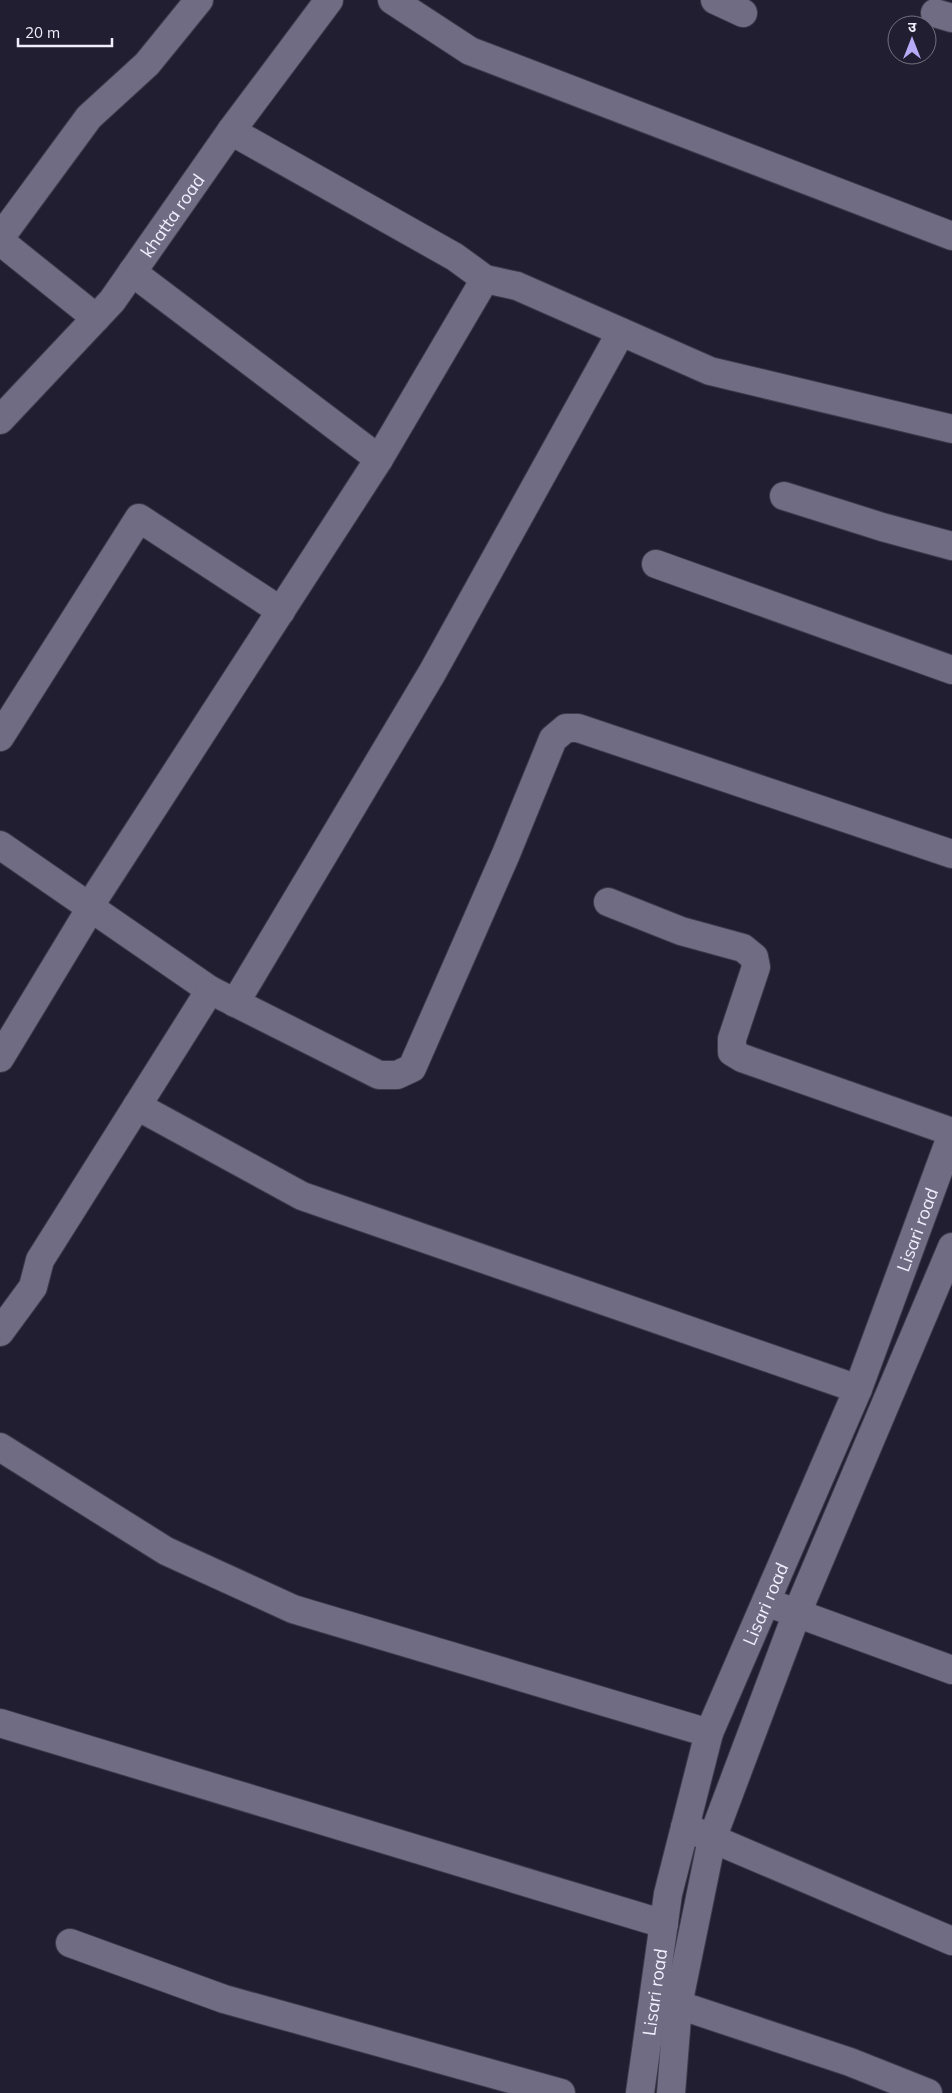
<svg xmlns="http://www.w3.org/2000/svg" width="952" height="2093" viewBox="0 0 952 2093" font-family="Mulish,'Noto Sans Devanagari',sans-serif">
<rect width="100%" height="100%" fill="#211e31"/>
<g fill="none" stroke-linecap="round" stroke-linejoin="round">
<defs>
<g id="minor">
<polyline points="392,0 470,51 952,236"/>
<polyline points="715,0 743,13"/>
<polyline points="935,13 952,18"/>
<polyline points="0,238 89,117 147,64 199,0"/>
<polyline points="0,241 96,318"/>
<polyline points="132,272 379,459"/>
<polyline points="784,496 882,527 952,546"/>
<polyline points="656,564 952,670"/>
<polyline points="0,737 139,518 281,611"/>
<polyline points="0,845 210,990 137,1106 302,1196 858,1389"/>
<polyline points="608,902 681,931 743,948 754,957 756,967 732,1039 732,1052 742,1058 952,1132"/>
<polyline points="210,990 379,1075 397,1075 412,1068 506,854 553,739 566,728 578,728 952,854"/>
<polyline points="235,1003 432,673 621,332"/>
<polyline points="0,1058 89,911 89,907 379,459 485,279"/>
<polyline points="0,1332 33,1287 40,1260 137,1106"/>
<polyline points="0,1447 166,1551 293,1609 709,1733"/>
<polyline points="766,1602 952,1670"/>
<polyline points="0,1723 664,1924"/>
<polyline points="685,1827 952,1941"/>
<polyline points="70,1943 224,1999 561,2093"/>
<polyline points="655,1997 850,2062 928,2093"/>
</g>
<g id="tertiary">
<polyline points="231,131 455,257 485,279 517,286 710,371 952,429"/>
<path id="s1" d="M0,420L112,301L231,131L329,0"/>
<path id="s2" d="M640,2093L668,1894L709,1733L858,1389L952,1134"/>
<polyline points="671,2093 678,2005 712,1839 797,1613 952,1247"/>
</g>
</defs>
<use href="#minor" stroke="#3d3a4b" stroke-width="30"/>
<use href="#tertiary" stroke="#3d3a4b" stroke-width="30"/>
<use href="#minor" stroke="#6f6c84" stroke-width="28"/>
<use href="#tertiary" stroke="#6f6c84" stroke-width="28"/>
</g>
<g text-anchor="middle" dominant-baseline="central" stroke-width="5" stroke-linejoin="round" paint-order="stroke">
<g font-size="18" fill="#f0eefc" stroke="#211e31">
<text stroke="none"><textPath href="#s1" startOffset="268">khatta road</textPath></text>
<text stroke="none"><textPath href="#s2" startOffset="912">Lisari road</textPath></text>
<text stroke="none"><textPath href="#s2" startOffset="508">Lisari road</textPath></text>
<text stroke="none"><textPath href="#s2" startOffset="102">Lisari road</textPath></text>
</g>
</g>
<g transform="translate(912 40)"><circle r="24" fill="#211e31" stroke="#747182"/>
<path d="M0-4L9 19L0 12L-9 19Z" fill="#b7abf8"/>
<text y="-8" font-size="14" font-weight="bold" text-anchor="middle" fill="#f0eefc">उ</text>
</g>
<path d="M18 38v8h94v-8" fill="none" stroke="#f0eefc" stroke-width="2.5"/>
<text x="25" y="38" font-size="15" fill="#f0eefc" stroke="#211e31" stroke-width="4" paint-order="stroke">20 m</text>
</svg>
